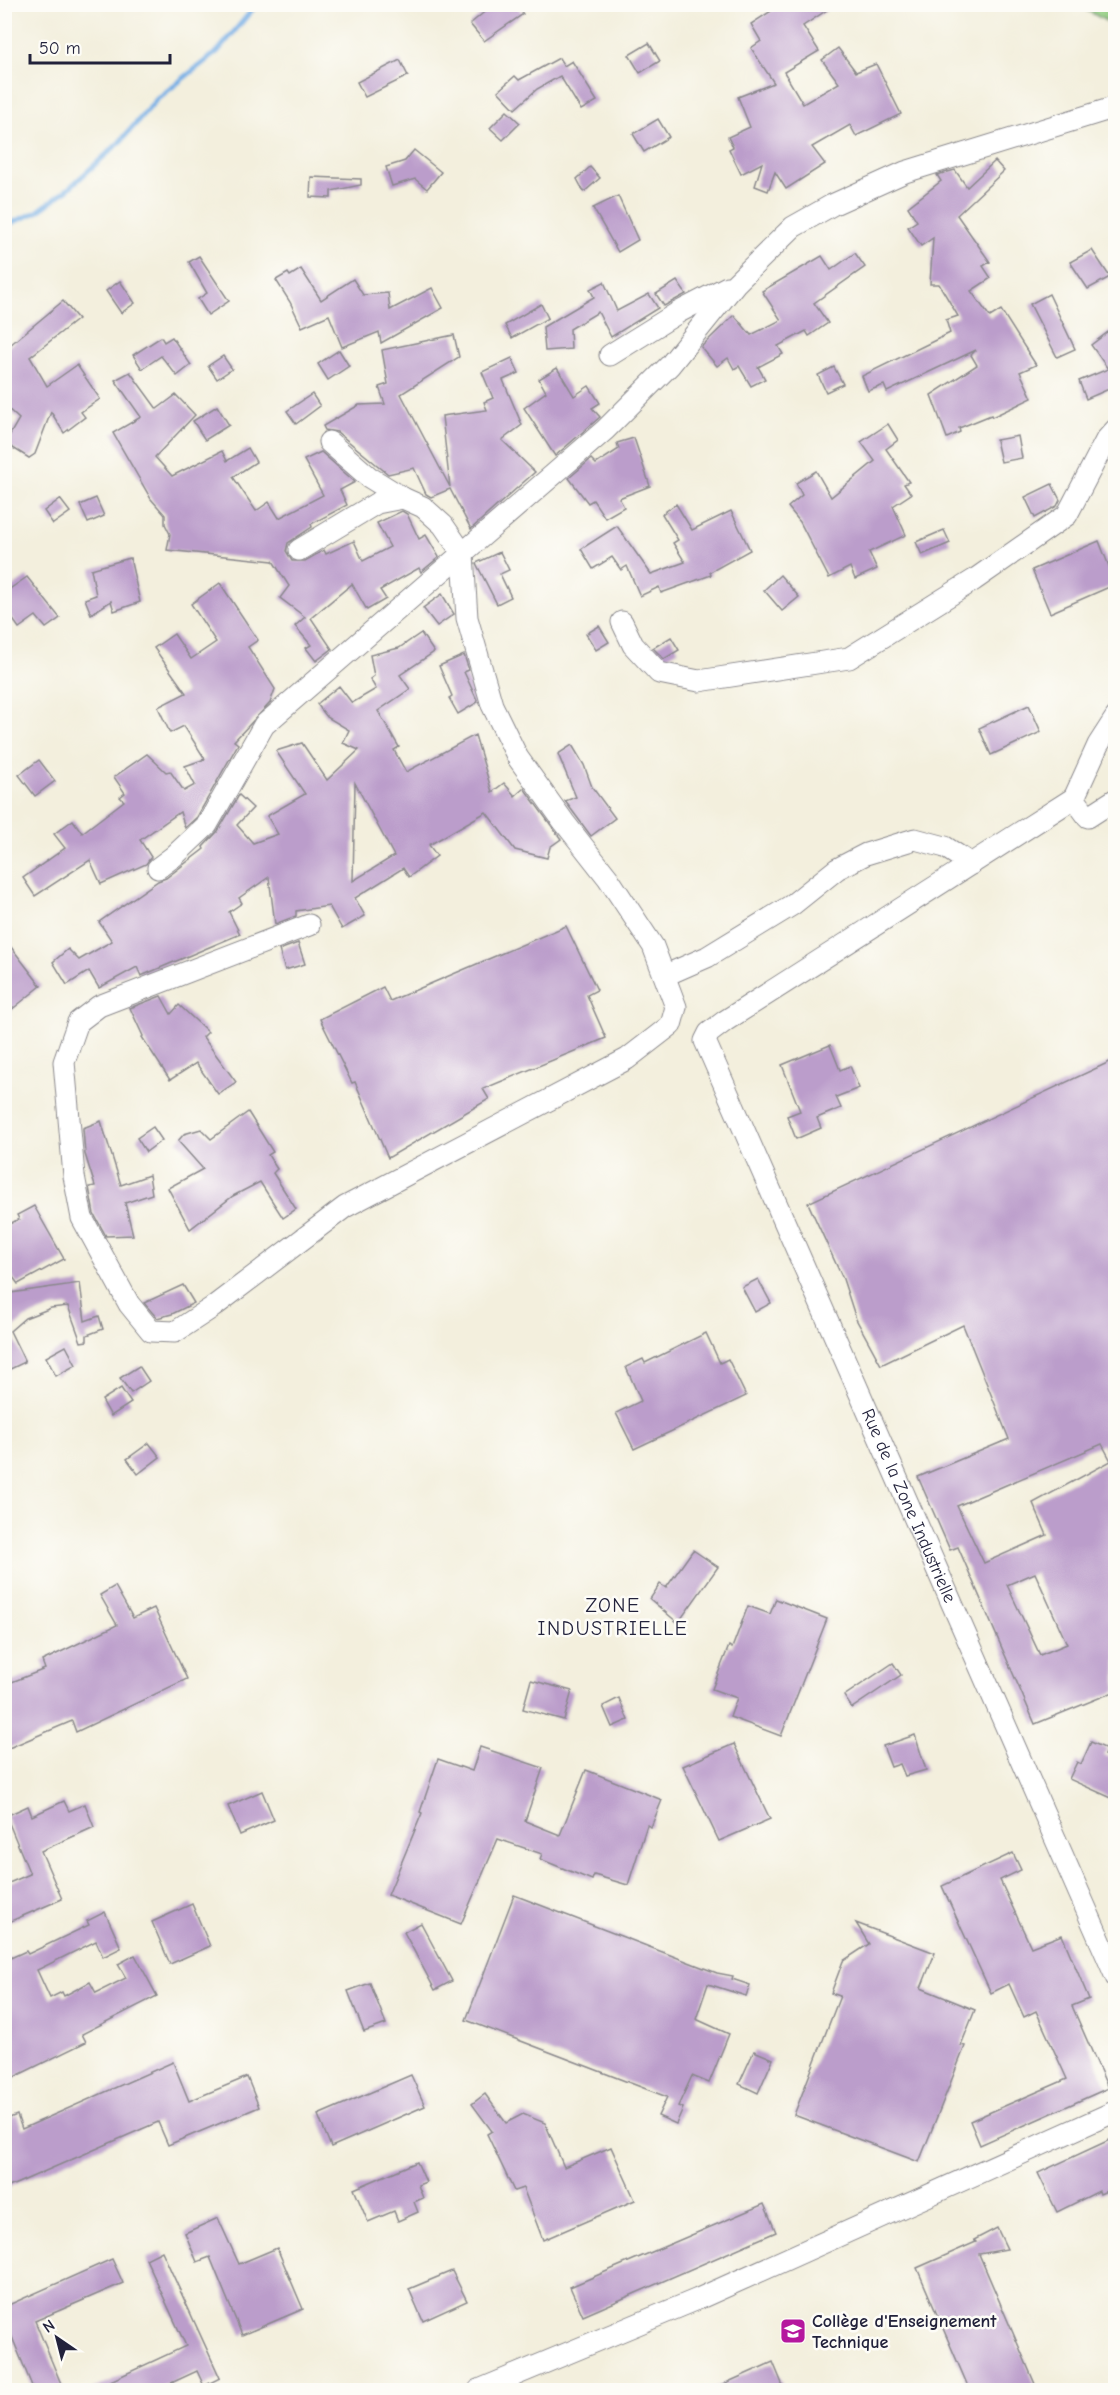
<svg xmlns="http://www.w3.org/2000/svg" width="1120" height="2395" viewBox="0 0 1120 2395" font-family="'Comic Neue',sans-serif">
<rect width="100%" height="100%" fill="#fdfcf7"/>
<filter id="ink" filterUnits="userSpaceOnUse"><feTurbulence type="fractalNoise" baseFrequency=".0167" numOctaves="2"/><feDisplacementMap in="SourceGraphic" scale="12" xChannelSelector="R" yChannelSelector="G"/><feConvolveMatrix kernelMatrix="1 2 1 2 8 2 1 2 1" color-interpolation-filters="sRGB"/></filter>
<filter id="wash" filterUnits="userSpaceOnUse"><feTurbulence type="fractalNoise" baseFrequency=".008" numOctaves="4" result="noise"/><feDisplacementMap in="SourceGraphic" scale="24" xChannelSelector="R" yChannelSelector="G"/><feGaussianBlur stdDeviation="1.35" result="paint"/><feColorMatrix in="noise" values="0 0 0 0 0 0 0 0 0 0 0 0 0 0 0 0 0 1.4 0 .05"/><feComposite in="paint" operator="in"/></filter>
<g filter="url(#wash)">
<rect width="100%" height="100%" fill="#f3efdd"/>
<polygon fill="#93cd81" stroke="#5a785e" stroke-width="1.5" points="1077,5 1101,5 1115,13 1115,26"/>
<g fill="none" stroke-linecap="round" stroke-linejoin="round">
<polyline stroke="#75aee5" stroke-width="5" points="4,226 37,212 68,189 119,143 157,99 218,51 257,4"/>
</g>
<g id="blocks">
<g fill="#bb9dcb" fill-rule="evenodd">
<polygon points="494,4 516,4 523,14 484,41 470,24"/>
<polygon points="782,4 836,4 803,26 819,51 784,72 803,104 839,83 822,60 838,48 856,72 876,64 901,114 856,136 850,125 812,147 825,164 786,189 775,172 768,191 755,186 762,163 741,174 729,149 733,147 728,137 750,127 738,97 774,83 751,48 761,41 751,24"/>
<polygon points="649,43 660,61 640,73 629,55"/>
<polygon points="559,58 564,66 572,61 597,101 581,110 560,76 537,89 515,109 498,91 515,76 519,80"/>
<polygon points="400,60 408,76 365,97 357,82"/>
<polygon points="507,111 520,123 503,140 490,128"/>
<polygon points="658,119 669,137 644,152 633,134"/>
<polygon points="414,150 441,172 427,189 415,179 392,186 386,167 405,161"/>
<polygon points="995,161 1004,171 957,215 990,262 983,266 991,278 971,291 990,317 1001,310 1036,365 1020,372 1032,398 992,417 991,415 959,428 960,432 947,438 931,395 977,365 971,355 976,350 887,392 884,385 868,391 862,376 950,333 946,320 958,316 939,284 930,284 933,238 921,246 908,227 917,221 908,207 941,181 937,175 955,170 967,187"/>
<polygon points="590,167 600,178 584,192 577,179"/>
<polygon points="311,177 361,179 361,185 331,191 331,198 310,197"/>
<polygon points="618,196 638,240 618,252 593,208"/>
<polygon points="1092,250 1110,277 1088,289 1070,262"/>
<polygon points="855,253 865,267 814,303 828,323 809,336 806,331 778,346 783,354 758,367 765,379 751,386 739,366 734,369 728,358 717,366 701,347 734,315 751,335 781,320 762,291 822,256 831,270"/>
<polygon points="199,256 229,301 208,315 198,299 207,293 189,262"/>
<polygon points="301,269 321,300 353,279 363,295 388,293 390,310 432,288 443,308 381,343 379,332 342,347 329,315 302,327 290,302 276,280 288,273 290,276"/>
<polygon points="120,281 135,303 121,313 106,291"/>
<polygon points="677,281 686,294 664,306 656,294"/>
<polygon points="604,282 617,311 649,294 658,308 611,337 598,312 570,329 571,349 545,351 543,327 594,297 590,289"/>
<polygon points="1049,294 1075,349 1057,357 1030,304"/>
<polygon points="63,301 78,319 30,357 47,386 77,365 100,399 81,412 85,417 64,433 51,412 35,454 29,458 5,443 19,419 4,405 4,350"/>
<polygon points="541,304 548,318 512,338 505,325"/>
<polygon points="1116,326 1116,386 1086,399 1079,381 1108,369 1091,345"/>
<polygon points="454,335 459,357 401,394 450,487 442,416 487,410 484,402 493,398 482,372 512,358 519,373 503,380 522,425 502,440 535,472 471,529 450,489 431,497 426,494 414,468 388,474 337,432 325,430 323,426 359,405 385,404 379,387 388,384 382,350"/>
<polygon points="161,337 164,342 172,337 191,365 177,376 161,356 142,369 133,355"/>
<polygon points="339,350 349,366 328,380 318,364"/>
<polygon points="223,356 232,369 217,379 208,366"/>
<polygon points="834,367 843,384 826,392 818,375"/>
<polygon points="557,368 574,396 589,386 600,403 592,408 600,417 555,456 524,408 546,392 539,379"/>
<polygon points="130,372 157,409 176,395 195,415 155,457 172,476 222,451 227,461 248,448 256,462 233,477 256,511 269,502 279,518 323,495 304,460 321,452 355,482 340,490 347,505 311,524 312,527 288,543 286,551 292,561 305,561 324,550 326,554 354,541 363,561 390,547 377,523 402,511 407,514 419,539 426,535 439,557 421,572 419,568 380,590 386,599 367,610 352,584 311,618 332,649 316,661 306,648 311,645 295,626 305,617 280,598 289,586 273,561 167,550 170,534 165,524 165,515 151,499 113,433 141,417 115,380"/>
<polygon points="312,394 320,406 296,424 287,411"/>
<polygon points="217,406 229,425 205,440 193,421"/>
<polygon points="888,424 898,440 886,449 909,482 904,484 911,494 893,506 906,535 869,552 877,569 855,579 850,567 829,578 800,522 788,507 802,495 796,483 816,471 831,497 875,461 861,442"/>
<polygon points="1018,436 1022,458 1001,462 996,440"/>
<polygon points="634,438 650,486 619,498 624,507 605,518 593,500 588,503 569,478 591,459 596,464 619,449 617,443"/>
<polygon points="1052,484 1060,500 1057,506 1035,518 1025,497"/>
<polygon points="96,498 104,516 88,523 80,505"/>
<polygon points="60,499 70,512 53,524 44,511"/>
<polygon points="676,504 692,530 731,511 750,550 710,572 711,575 661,593 659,587 640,596 627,566 621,570 612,557 593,569 581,549 617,526 651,574 685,562 673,543 678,540 662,514"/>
<polygon points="944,530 950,543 922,555 916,542"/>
<polygon points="1099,541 1116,584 1050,613 1032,570"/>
<polygon points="500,552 509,570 500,574 511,597 497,604 476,563"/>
<polygon points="130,558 140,602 114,611 111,601 91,614 85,599 96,595 91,569"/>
<polygon points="780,575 799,597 782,611 764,590"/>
<polygon points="27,577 60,618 46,628 36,616 19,628 4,607 4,593"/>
<polygon points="220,583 258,640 248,647 275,689 270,703 234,741 238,744 197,817 185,828 180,812 140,840 151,857 146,864 101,884 90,860 35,896 23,878 65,848 54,834 73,820 82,833 124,801 120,797 125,793 114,777 147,754 166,772 170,771 184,791 195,785 185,766 205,759 184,726 170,733 158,707 186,693 154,648 174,634 191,659 216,642 191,604"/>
<polygon points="442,594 454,614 437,626 423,608"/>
<polygon points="599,626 609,642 596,650 586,634"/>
<path d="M421,633L434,652L400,675L410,689L378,711L399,747L394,750L406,772L475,735L492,792L504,783L515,796L524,788L561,839L550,847L547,858L515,850L486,812L429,845L437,856L409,877L403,868L355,898L365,916L342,929L329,906L296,911V916L275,924L269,877L239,898L242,903L229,912L240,934L141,976L137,967L99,988L89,971L67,985L53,962L68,949L79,960L112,941L99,922L158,881L166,878L204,849L203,847L218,831L239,795L253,808L237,825L253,843L278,834L267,816L305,794L276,751L302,743L327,780L359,750L343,743L349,730L327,717L317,704L339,686L352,703L376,689L370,679L374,676L370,655L399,648ZM355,783L394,856L353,881Z"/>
<polygon points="671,637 679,650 664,659 653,648"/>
<polygon points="464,655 469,670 464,672 478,702 458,714 449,698 452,696 439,666"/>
<polygon points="1029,705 1041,732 991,755 979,728"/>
<polygon points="572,745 584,765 592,787 615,818 591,836 565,801 576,797 558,754"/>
<polygon points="39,760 55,781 35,796 19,775"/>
<polygon points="566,926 597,990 587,995 606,1038 483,1089 489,1099 388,1158 355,1082 352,1083 320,1019 383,987 390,1001"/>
<polygon points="4,938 41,986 10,1011 4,1003"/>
<polygon points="298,943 305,964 285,970 279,950"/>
<polygon points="161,996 171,1014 179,1005 208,1032 203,1037 236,1082 218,1094 196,1063 170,1080 142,1037 143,1036 130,1008"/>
<polygon points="830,1045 840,1070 850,1066 859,1088 836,1097 841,1108 817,1118 821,1128 796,1139 787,1116 800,1111 782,1065"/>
<path d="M1116,1059V1691L1035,1724L958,1547L950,1550L918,1477L1009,1439L963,1325L881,1365L856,1319L843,1279L808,1203ZM1102,1444L1111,1461L1033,1503L1047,1535L984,1563L957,1506ZM1035,1573L1067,1644L1040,1655L1007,1585Z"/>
<polygon points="248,1112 273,1152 268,1155 277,1169 273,1173 296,1209 283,1218 260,1182 233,1196 190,1229 168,1188 203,1169 178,1141 184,1134 201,1129 211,1139"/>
<polygon points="101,1121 121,1185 149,1175 152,1194 125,1203 133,1235 106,1236 94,1214 89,1187 95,1186 85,1154 83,1128"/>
<polygon points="153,1127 162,1140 146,1152 137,1138"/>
<polygon points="34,1206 64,1259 18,1284 4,1265 4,1227 19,1219 17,1215"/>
<polygon points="758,1279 771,1303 755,1312 742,1287"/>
<polygon points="80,1283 85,1321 99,1316 103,1329 87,1335 87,1341 81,1342 68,1306 51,1308 25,1318 10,1331 25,1362 4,1372 4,1294"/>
<polygon points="183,1285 194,1303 172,1314 157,1318 144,1303"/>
<polygon points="706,1333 720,1363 728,1359 746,1396 634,1449 616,1413 641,1401 626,1367 643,1359 645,1363"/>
<polygon points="66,1346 76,1365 56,1376 46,1357"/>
<polygon points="139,1366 149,1381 131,1393 120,1378"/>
<polygon points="121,1388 131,1403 111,1416 102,1400"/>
<polygon points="149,1443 160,1457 138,1474 127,1459"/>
<polygon points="693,1550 718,1567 678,1623 650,1599 660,1584 666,1588"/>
<polygon points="115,1586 133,1618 154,1608 187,1679 76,1732 72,1721 4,1750 4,1685 45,1669 42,1661 117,1625 100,1595"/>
<polygon points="776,1599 827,1619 781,1736 730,1717 737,1698 712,1689 729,1646 732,1648 748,1606 770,1614"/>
<polygon points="893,1663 901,1675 852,1708 844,1696"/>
<polygon points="531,1680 572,1691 564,1720 523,1709"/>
<polygon points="619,1698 628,1720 612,1727 603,1706"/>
<polygon points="915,1735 926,1770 905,1776 900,1764 891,1767 883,1746"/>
<polygon points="1091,1742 1107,1749 1104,1755 1116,1760 1116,1800 1069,1779 1077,1762 1081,1764"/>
<polygon points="734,1744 770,1819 719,1841 683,1766"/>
<polygon points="480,1747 543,1768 525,1821 560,1835 586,1770 662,1800 651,1827 647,1825 628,1885 594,1875 592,1880 540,1859 542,1854 498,1839 461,1924 388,1895 422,1813 420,1812 438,1759 472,1771"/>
<polygon points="262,1791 274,1820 240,1835 228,1806"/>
<polygon points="64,1801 69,1811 85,1804 94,1827 41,1851 62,1899 4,1924 4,1885 30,1874 6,1816 28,1806 32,1816"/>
<polygon points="1013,1853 1021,1870 1000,1880 1031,1947 1062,1935 1089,1999 1072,2006 1108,2088 980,2145 970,2121 1067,2079 1036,2011 1024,2017 1009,1984 991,1993 942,1886"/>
<polygon points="514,1895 717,1973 733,1976 732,1979 750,1985 746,1996 708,1984 696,2019 729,2034 709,2083 692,2076 678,2106 683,2108 676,2124 658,2116 667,2097 466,2020"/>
<polygon points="192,1904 210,1946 170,1964 152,1922"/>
<polygon points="105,1912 121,1948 103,1957 96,1941 37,1970 50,1998 62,1992 64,1996 90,1982 96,1993 126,1978 118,1964 135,1955 157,1996 82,2034 86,2042 4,2082 4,1961 26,1951 28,1954 89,1925 87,1921"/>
<polygon points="421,1923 452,1981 435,1990 404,1932"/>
<polygon points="856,1923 935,1953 921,1988 975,2010 961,2045 965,2046 919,2162 794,2115 840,1996 831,1993 843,1961 869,1944"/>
<polygon points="370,1983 386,2024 364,2032 348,1991"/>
<polygon points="754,2051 773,2059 758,2093 739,2084"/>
<polygon points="173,2062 189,2101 247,2077 259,2107 168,2145 158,2122 4,2189 4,2120 17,2115 22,2129"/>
<polygon points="411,2075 425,2106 331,2147 318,2115"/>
<polygon points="485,2094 506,2123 523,2114 545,2123 564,2167 611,2147 635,2200 543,2240 523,2188 514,2191 487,2134 492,2131 472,2104"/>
<polygon points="1116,2137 1116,2187 1100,2194 1099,2191 1057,2212 1038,2173"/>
<polygon points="417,2162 426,2182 418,2185 423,2198 414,2202 418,2212 398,2221 394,2211 368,2222 354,2189"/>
<polygon points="764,2204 776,2232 583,2316 570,2287"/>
<polygon points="218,2218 239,2264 277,2248 303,2309 242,2335 210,2257 197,2262 185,2233"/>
<polygon points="997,2228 1007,2249 979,2254 1038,2391 970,2391 917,2268 976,2242 974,2240"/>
<polygon points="162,2251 220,2378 204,2386 197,2371 154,2391 89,2391 186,2346 146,2259"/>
<polygon points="112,2259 123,2283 35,2321 64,2391 34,2391 10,2332 4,2335 4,2307"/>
<polygon points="452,2271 467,2301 423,2321 409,2289"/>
<polygon points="773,2362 785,2391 708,2391"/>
</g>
</g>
</g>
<g filter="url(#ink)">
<use href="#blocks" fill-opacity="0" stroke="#8a888c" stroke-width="1.5"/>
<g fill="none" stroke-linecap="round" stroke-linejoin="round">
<defs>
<g id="street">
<polyline points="610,355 679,312 727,287"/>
<polyline points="329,442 369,477 403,498"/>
<polyline points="299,550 377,503 403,498 423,507 443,525 463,554 467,618 492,705 518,758 564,822 608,878 653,946 676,1007 671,1025 627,1059 345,1207 213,1307 175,1332 151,1331 129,1304 82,1218 74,1176 64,1062 78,1022 99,1006 309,925"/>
<polyline points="622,622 633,645 659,673 699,681 849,658 974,580 1067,515 1106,440 1116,429"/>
<path id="s1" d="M1116,717L1098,745L1074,798L725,1021L709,1033L705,1041L1116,1977"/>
<polyline points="1074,798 1088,817 1116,799"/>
<polyline points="158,868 174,856 207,825 264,725 605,430 670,365 736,283 793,227 832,205 905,172 1116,107"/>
<polyline points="666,975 707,957 792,905 837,869 866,854 915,839 945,847 971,864"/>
<polyline points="479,2390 698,2299 1116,2111"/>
</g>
</defs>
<use href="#street" stroke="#8a888c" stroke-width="23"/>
<use href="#street" stroke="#fff" stroke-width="21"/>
</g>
</g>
<defs>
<symbol id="school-square" viewBox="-11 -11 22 22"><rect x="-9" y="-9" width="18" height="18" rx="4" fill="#b5179e" stroke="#fdfcf7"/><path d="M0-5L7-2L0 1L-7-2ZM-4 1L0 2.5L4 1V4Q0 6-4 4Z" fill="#fff"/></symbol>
</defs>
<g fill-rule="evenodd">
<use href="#school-square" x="778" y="2316" width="30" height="30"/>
</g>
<g text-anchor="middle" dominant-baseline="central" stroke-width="5" stroke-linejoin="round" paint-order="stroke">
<g font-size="18" fill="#22223b" stroke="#fdfcf7">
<text stroke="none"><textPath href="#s1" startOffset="1042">Rue de la Zone Industrielle</textPath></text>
</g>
<g font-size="18" font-weight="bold" fill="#22223b" stroke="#fdfcf7" text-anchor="start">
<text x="812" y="2321">Collège d'Enseignement<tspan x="812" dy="21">Technique</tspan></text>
</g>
<g font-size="20" letter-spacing="1.5" fill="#22223b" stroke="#fdfcf7">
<text x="613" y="1605">ZONE<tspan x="613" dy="23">INDUSTRIELLE</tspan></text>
</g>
</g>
<rect width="1120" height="2395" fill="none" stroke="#fdfcf7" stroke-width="24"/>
<g transform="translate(57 2338) rotate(325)" stroke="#fdfcf7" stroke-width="4.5" paint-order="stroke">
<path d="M0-4.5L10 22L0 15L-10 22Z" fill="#22223b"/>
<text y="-9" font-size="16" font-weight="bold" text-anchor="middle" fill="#22223b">N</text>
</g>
<path d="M30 54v9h140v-9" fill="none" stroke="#22223b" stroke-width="3"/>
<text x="39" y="54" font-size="18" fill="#22223b" stroke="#fdfcf7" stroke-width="4.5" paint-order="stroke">50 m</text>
</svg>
